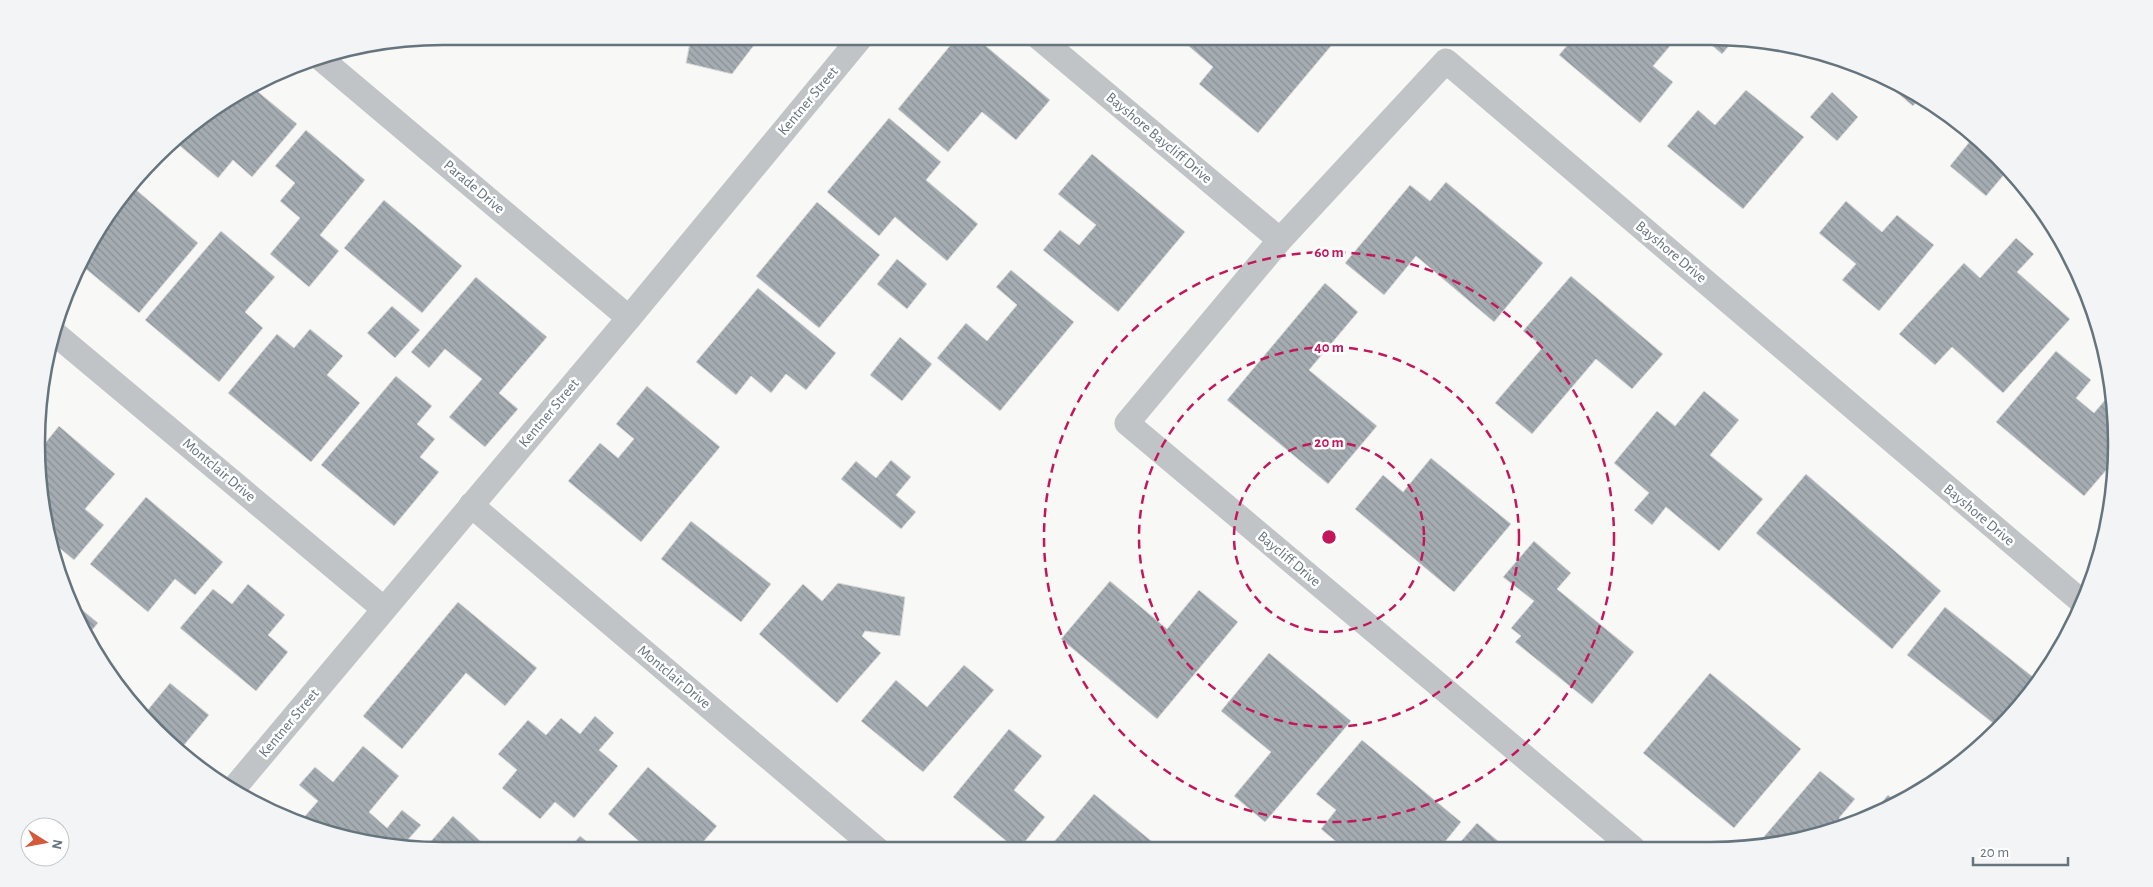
<svg xmlns="http://www.w3.org/2000/svg" width="2153" height="887" viewBox="0 0 2153 887" font-family="'Alegreya Sans',sans-serif">
<defs>
<pattern id="building-back-hatch" width="6" height="6" patternUnits="userSpaceOnUse" patternTransform="scale(1.25)"><rect width="6" height="6" fill="#a5adb2"/><path d="M-1 5l2 2M0 0l6 6M5-1l2 2" fill="none" stroke="#8a9196"/></pattern>
</defs>
<rect width="100%" height="100%" fill="#f8f8f6"/>
<g fill="url(#building-back-hatch)" stroke="#dadad8">
<polygon points="688,36 761,36 732,74 686,63 691,37"/>
<polygon points="958,36 974,36 1050,100 1016,140 982,112 948,152 898,109"/>
<polygon points="1177,36 1320,36 1331,46 1258,133 1199,84 1213,67"/>
<polygon points="1575,36 1659,36 1670,46 1653,66 1673,82 1640,123 1559,55"/>
<polygon points="1701,36 1710,36 1734,40 1722,54"/>
<polygon points="1874,73 1913,91 1921,96 1913,106"/>
<polygon points="251,86 297,124 252,177 233,160 218,178 173,140 240,91"/>
<polygon points="1746,90 1804,137 1743,209 1667,146 1698,110 1715,125"/>
<polygon points="1832,92 1858,117 1837,141 1810,117"/>
<polygon points="889,118 941,162 926,180 978,224 947,261 895,217 879,236 827,192"/>
<polygon points="306,130 365,180 320,235 339,251 309,287 270,254 300,218 280,201 295,183 275,166"/>
<polygon points="1975,135 2008,170 1986,196 1950,166"/>
<polygon points="1092,154 1185,232 1118,312 1043,250 1060,230 1079,245 1096,225 1058,194"/>
<polygon points="1446,182 1543,263 1494,322 1416,256 1384,295 1345,263 1410,185 1430,201"/>
<polygon points="134,188 198,243 139,313 80,264 91,240"/>
<polygon points="384,200 462,266 422,313 344,248"/>
<polygon points="1846,201 1882,232 1897,215 1934,245 1879,311 1842,280 1856,264 1819,233"/>
<polygon points="817,202 880,255 819,328 756,276"/>
<polygon points="221,231 275,277 245,312 263,328 219,382 145,320"/>
<polygon points="2016,238 2034,254 2017,272 2070,319 2003,393 1952,347 1935,365 1899,334 1964,263 1980,278"/>
<polygon points="897,259 927,284 907,309 877,284"/>
<polygon points="1011,270 1074,322 1000,411 937,358 966,323 987,341 1017,305 996,287"/>
<polygon points="1571,276 1663,354 1632,389 1596,359 1532,434 1495,403 1543,347 1523,331"/>
<polygon points="476,277 547,337 499,393 518,409 485,447 449,417 482,379 445,349 429,368 411,352"/>
<polygon points="1325,283 1358,312 1309,370 1377,426 1328,484 1227,400"/>
<polygon points="758,288 836,353 806,390 786,374 771,393 751,376 736,395 696,362"/>
<polygon points="392,306 420,330 395,358 367,333"/>
<polygon points="310,329 343,356 327,375 360,403 311,462 228,393 277,334 294,348"/>
<polygon points="900,337 932,364 902,401 870,375"/>
<polygon points="2056,351 2091,380 2076,398 2094,413 2112,392 2116,417 2114,461 2084,496 1996,422"/>
<polygon points="396,376 432,406 417,424 435,439 420,457 439,472 394,526 321,465"/>
<polygon points="647,386 720,447 641,542 568,481 600,443 618,458 634,439 616,424"/>
<polygon points="1704,391 1739,420 1710,455 1763,499 1719,551 1666,507 1652,525 1634,510 1649,493 1614,463 1657,411 1675,426"/>
<polygon points="41,415 47,420 41,427"/>
<polygon points="59,426 115,474 85,509 104,525 74,560 51,541 44,523 51,511 43,505 42,447"/>
<polygon points="1431,458 1511,524 1454,592 1355,509 1383,475 1403,492"/>
<polygon points="891,460 911,477 896,495 916,512 901,529 841,479 856,461 876,478"/>
<polygon points="1806,474 1941,591 1892,649 1756,533"/>
<polygon points="146,497 223,562 195,595 175,579 148,612 90,564"/>
<polygon points="691,521 771,584 741,622 661,559"/>
<polygon points="1534,541 1571,573 1557,589 1634,652 1592,704 1515,642 1521,636 1511,628 1534,601 1503,577"/>
<polygon points="1110,581 1167,629 1199,590 1238,622 1157,719 1061,639"/>
<polygon points="838,583 905,597 900,636 865,631 862,636 881,653 837,703 759,634 803,584 822,601"/>
<polygon points="248,584 285,615 268,635 288,652 256,691 180,628 213,589 232,604"/>
<polygon points="458,602 537,668 505,706 466,673 402,749 363,716"/>
<polygon points="75,604 98,623 87,636"/>
<polygon points="1945,607 2038,681 1998,727 1907,655"/>
<polygon points="1269,653 1351,721 1265,822 1234,796 1271,752 1221,711"/>
<polygon points="964,665 994,690 923,772 861,721 896,680 927,707"/>
<polygon points="1710,673 1801,749 1734,828 1643,753"/>
<polygon points="170,683 209,715 179,751 142,717"/>
<polygon points="595,716 614,733 599,750 618,766 574,818 555,802 540,819 502,788 517,770 498,754 528,720 546,735 561,718 580,734"/>
<polygon points="1009,729 1042,756 1014,790 1045,817 1019,849 1016,849 953,797"/>
<polygon points="1362,740 1461,822 1440,848 1344,848 1321,829 1336,810 1316,794"/>
<polygon points="363,746 399,776 369,812 387,828 402,810 421,825 404,844 313,829 300,822 318,801 299,785 315,767 333,782"/>
<polygon points="648,767 717,826 696,850 649,850 608,814"/>
<polygon points="1820,771 1855,799 1839,818 1844,823 1758,847 1756,846"/>
<polygon points="1094,794 1155,844 1151,849 1048,849"/>
<polygon points="1888,795 1898,803 1889,809 1872,814"/>
<polygon points="453,816 489,849 488,851 444,851 425,848"/>
<polygon points="1477,823 1506,848 1455,848"/>
<polygon points="580,836 597,850 568,850"/>
</g>
<g fill="none" stroke-linecap="round" stroke-linejoin="round">
<g stroke="#c0c4c7" stroke-width="25">
<polyline points="1037,36 1280,240"/>
<polyline points="319,57 629,318"/>
<polyline points="53,332 384,609"/>
<polyline points="471,505 878,850"/>
<polyline points="235,787 629,318 862,36"/>
<polyline points="1633,848 1127,423 1280,240 1446,61 2082,602"/>
</g>
</g>
<g fill="none" stroke="#c2185b" stroke-width="2.5" stroke-dasharray="9 6">
<circle cx="1329" cy="537" r="95"/>
<circle cx="1329" cy="537" r="190"/>
<circle cx="1329" cy="537" r="285"/>
</g>
<g text-anchor="middle" dominant-baseline="central" stroke-width="5" stroke-linejoin="round" paint-order="stroke">
<g font-size="15" fill="#66747e" stroke="#fff">
<text transform="translate(808 101) rotate(-50)">Kentner Street</text>
<text transform="translate(1159 138) rotate(40)">Bayshore Baycliff Drive</text>
<text transform="translate(474 187) rotate(40)">Parade Drive</text>
<text transform="translate(1671 252) rotate(40)">Bayshore Drive</text>
<text transform="translate(549 413) rotate(-50)">Kentner Street</text>
<text transform="translate(219 470) rotate(40)">Montclair Drive</text>
<text transform="translate(1979 515) rotate(40)">Bayshore Drive</text>
<text transform="translate(1289 559) rotate(40)">Baycliff Drive</text>
<text transform="translate(674 677) rotate(40)">Montclair Drive</text>
<text transform="translate(289 723) rotate(-50)">Kentner Street</text>
</g>
</g>
<path d="M0 0H2153V887H0ZM443 45H1710A398 398 0 0 1 2108 443V444A398 398 0 0 1 1710 842H443A398 398 0 0 1 45 444V443A398 398 0 0 1 443 45Z" fill="#f3f4f5" fill-rule="evenodd"/>
<path fill="none" stroke="#66747e" stroke-width="2.5" d="M443 45H1710A398 398 0 0 1 2108 443V444A398 398 0 0 1 1710 842H443A398 398 0 0 1 45 444V443A398 398 0 0 1 443 45Z"/>
<circle cx="1329" cy="537" r="8" fill="#c2185b" stroke="#fff" stroke-width="2.5"/>
<g font-size="15" text-anchor="middle" font-weight="bold" fill="#c2185b" stroke="#fff" stroke-width="5" stroke-linejoin="round" paint-order="stroke">
<text x="1329" y="257">60 m</text>
<text x="1329" y="352">40 m</text>
<text x="1329" y="447">20 m</text>
</g>
<g transform="translate(45 842) rotate(101)"><circle r="24" fill="#ffffff" stroke="#c2c7cb"/>
<path d="M0-4L9 19L0 12L-9 19Z" fill="#d4593a"/>
<text y="-8" font-size="14" font-weight="bold" text-anchor="middle" fill="#66747e">N</text>
</g>
<path d="M1973 857v8h95v-8" fill="none" stroke="#66747e" stroke-width="2.5"/>
<text x="1980" y="857" font-size="15" fill="#66747e" stroke="#ffffff" stroke-width="4" paint-order="stroke">20 m</text>
</svg>
